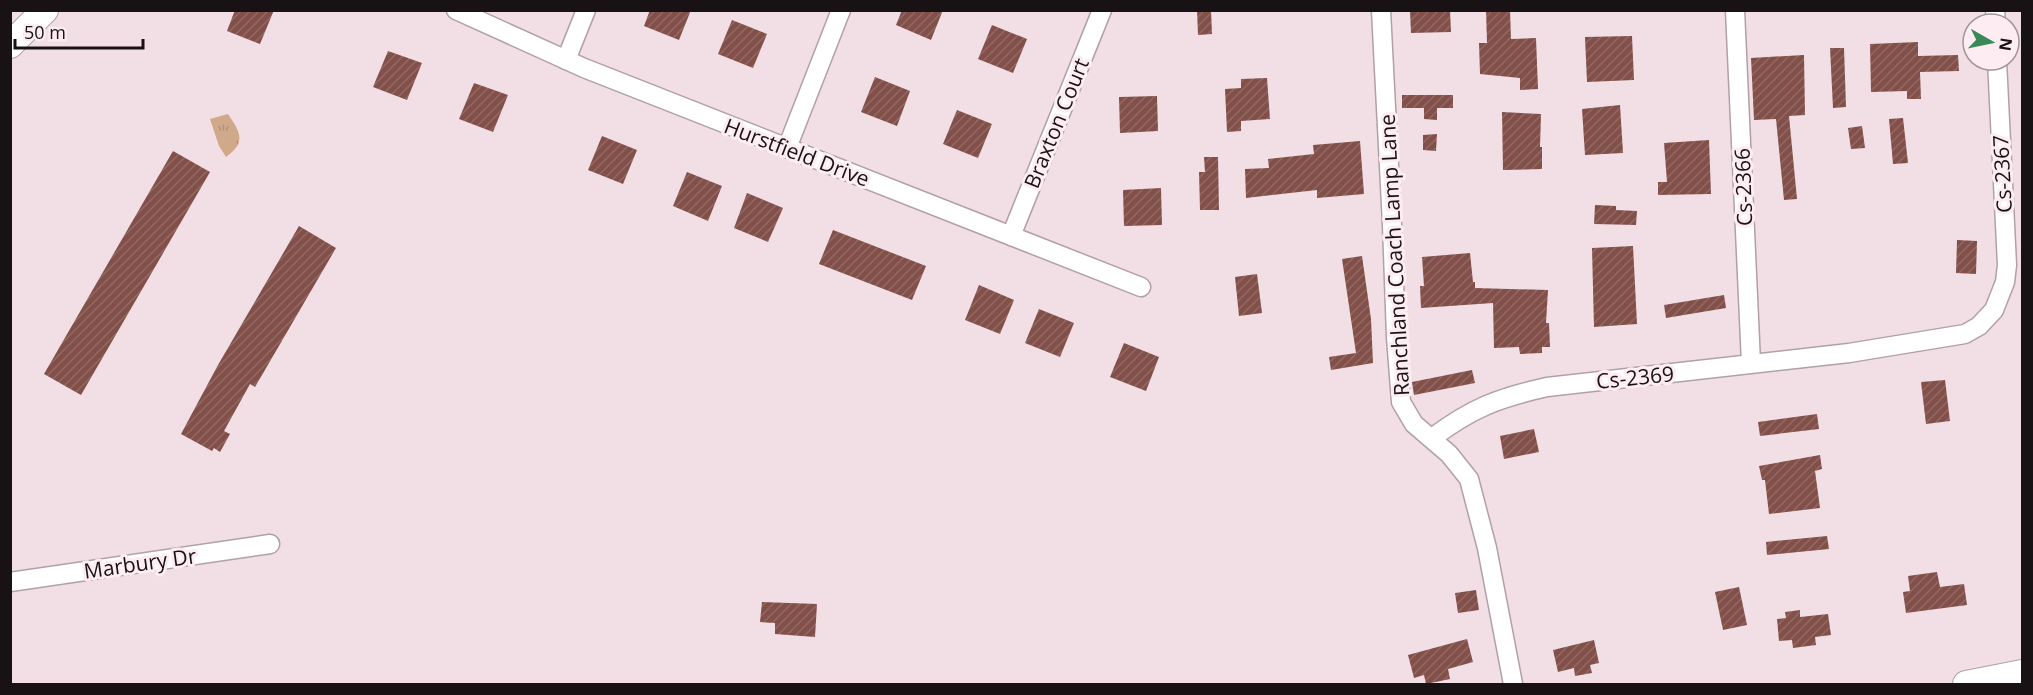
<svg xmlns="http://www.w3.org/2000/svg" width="2033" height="695" viewBox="0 0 2033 695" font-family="'Open Sans',sans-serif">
<defs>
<pattern id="park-tufts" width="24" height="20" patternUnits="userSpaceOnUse" patternTransform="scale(1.5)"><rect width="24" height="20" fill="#d0a98b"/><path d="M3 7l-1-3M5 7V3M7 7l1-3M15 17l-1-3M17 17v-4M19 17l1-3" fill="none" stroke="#b29077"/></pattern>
<pattern id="building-hatch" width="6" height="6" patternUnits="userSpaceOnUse" patternTransform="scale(1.5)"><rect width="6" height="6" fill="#824f49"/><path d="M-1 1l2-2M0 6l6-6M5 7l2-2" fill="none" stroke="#906965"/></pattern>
</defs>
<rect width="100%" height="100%" fill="#f2dfe5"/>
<path fill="url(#park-tufts)" d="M228,114C240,132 247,142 226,157L219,146L210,119Z"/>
<g fill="url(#building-hatch)">
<polygon points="235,10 274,10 260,44 227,31"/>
<polygon points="650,10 691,10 679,40 644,26"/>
<polygon points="902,10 943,10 931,40 896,25"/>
<polygon points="1197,10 1211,10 1212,34 1198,35"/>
<polygon points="1450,10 1451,32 1411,33 1410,11"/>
<polygon points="1486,10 1510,10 1511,39 1536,38 1538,89 1520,90 1520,78 1480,74 1479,43 1487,43"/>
<polygon points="732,20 767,34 753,68 718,54"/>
<polygon points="992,25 1027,39 1013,73 978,59"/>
<polygon points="1632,36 1634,80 1587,82 1585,37"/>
<polygon points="1918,42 1918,56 1958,55 1959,71 1920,72 1921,99 1907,99 1907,91 1871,92 1870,44"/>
<polygon points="1830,48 1844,48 1846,107 1833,108"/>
<polygon points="388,51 422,63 407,100 373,87"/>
<polygon points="1804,55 1805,115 1789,116 1797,199 1784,200 1776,119 1754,120 1751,58"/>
<polygon points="875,77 910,91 897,126 861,112"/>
<polygon points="1267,78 1270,119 1241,121 1241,131 1227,132 1225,89 1241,88 1241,79"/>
<polygon points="474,83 508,95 493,132 459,119"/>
<polygon points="1402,95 1453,95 1453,108 1437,108 1437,120 1424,119 1424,108 1402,108"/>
<polygon points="1157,96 1158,131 1120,133 1119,97"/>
<polygon points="1620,105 1623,153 1585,155 1582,109"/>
<polygon points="957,110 992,124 978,158 943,144"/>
<polygon points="1502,112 1541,114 1540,147 1542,147 1542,169 1503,170"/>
<polygon points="1903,118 1908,163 1893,164 1889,119"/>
<polygon points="1862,126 1865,148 1851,149 1848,128"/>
<polygon points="1437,134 1436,151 1423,150 1423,135"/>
<polygon points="602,136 637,150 623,184 588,170"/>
<polygon points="1709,140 1711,194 1658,195 1658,182 1667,182 1664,143"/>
<polygon points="1360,141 1364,194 1317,198 1317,190 1246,198 1245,169 1269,168 1268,159 1314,154 1313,145"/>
<polygon points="173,151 210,172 81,395 44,374"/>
<polygon points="1204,157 1218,157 1219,210 1200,210 1199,172 1205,172"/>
<polygon points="687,172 722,186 708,221 673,206"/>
<polygon points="1161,188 1162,225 1124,226 1123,190"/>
<polygon points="747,193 783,208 768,242 734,228"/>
<polygon points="1595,205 1616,206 1616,210 1637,211 1636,225 1594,224"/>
<polygon points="299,226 336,248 255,387 250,384 224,431 230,434 220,452 214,448 212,451 181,434 218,365"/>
<polygon points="833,230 926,266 912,300 819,264"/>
<polygon points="1957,240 1977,241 1976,274 1956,273"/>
<polygon points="1633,246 1637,324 1594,327 1592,248"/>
<polygon points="1470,253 1473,282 1475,282 1475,288 1548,290 1546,323 1549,323 1550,347 1542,347 1542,353 1520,354 1519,347 1494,348 1493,303 1421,308 1420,286 1424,286 1422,257"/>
<polygon points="1362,256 1371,319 1373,363 1331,370 1329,357 1356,353 1342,259"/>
<polygon points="1257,274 1262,313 1239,316 1235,277"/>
<polygon points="979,285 1014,300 1000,334 965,320"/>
<polygon points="1724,295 1726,308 1666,318 1664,305"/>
<polygon points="1039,309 1074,323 1060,357 1025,343"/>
<polygon points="1124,343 1159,357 1146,391 1110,377"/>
<polygon points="1472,370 1475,383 1414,395 1412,382"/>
<polygon points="1945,380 1950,421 1926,424 1921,382"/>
<polygon points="1817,414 1819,429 1760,436 1758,422"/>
<polygon points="1534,429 1539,452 1504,459 1500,436"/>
<polygon points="1820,455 1822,469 1815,471 1820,508 1769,514 1765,480 1762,480 1759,466"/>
<polygon points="1827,536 1829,549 1767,555 1766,542"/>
<polygon points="1937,572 1940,587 1964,584 1967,605 1906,613 1903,592 1910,591 1908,576"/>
<polygon points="1739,587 1747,625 1723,630 1715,592"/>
<polygon points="1476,590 1479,610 1458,613 1455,593"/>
<polygon points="762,602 817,604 815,637 775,634 775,623 760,622"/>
<polygon points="1800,610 1800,617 1828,614 1831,635 1815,637 1816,645 1793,648 1792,640 1779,641 1777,619 1786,618 1785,612"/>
<polygon points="1467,639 1473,662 1448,669 1450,679 1426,684 1424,675 1414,678 1408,655"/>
<polygon points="1594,640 1599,663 1590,665 1592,673 1575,676 1574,668 1558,672 1553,650"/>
</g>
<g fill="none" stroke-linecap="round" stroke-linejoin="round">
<defs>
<g id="street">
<polyline points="456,10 584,68 1141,287"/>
<polyline points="1381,10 1392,225 1396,337 1401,402 1414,424 1449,454 1469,479 1487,548 1513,684"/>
<polyline points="1735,10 1751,363"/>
<polyline points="1995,10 1996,24"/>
<polyline points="566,60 586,10"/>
<polyline points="787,148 841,10"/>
<polyline points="1011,236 1102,10"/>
<path d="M1432,438C1472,408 1498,398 1547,387L1849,353L1965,334L1979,326L1994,310L2005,282L2007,265L1997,60"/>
<polyline points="10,582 270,544"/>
</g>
<g id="secondary">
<polyline points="10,45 45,10"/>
<polyline points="1966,684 2022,673"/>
</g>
</defs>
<use href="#street" stroke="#b2a0a6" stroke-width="21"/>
<use href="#secondary" stroke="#b2a0a6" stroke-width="28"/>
<use href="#street" stroke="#fff" stroke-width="18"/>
<use href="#secondary" stroke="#fff" stroke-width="26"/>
</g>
<g text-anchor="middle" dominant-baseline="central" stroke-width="6" stroke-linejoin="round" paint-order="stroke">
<g font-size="21" fill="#181214" stroke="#fdedf2">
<text transform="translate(1056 123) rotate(-68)">Braxton Court</text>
<text transform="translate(797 152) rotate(21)">Hurstfield Drive</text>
<text transform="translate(2002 174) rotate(-93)">Cs-2367</text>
<text transform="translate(1743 187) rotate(-92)">Cs-2366</text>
<text transform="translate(1394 255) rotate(-93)">Ranchland Coach Lamp Lane</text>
<text transform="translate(1635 377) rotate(-6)">Cs-2369</text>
<text transform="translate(140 563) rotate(-8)">Marbury Dr</text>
</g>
</g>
<rect width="2033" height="695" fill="none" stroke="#181214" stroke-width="24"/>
<g transform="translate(1991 42) rotate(99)"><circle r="28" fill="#fdedf2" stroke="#a19599" stroke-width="1.5"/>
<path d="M0-4.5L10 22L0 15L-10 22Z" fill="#3a8959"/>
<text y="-9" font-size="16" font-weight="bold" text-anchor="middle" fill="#181214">N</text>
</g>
<path d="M15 39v9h128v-9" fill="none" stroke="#181214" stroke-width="3"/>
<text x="24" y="39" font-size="18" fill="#181214" stroke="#fdedf2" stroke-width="4.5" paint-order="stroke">50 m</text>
</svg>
